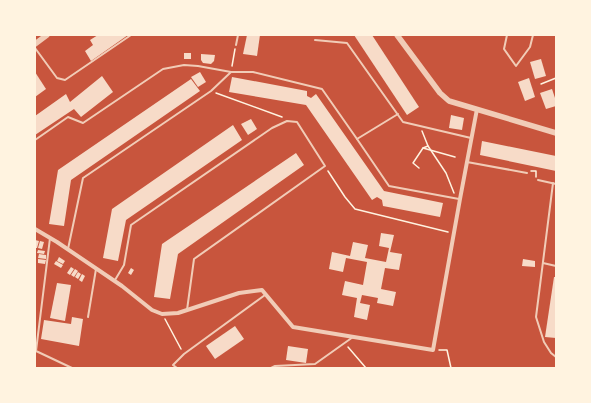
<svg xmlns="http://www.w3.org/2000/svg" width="591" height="403" viewBox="0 0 591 403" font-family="'Nunito Sans',sans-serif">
<rect width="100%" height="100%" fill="#c8553d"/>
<g fill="#f7dbc8">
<polygon points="98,35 128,35 91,61 85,51 93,45 90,40"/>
<polygon points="247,35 260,35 257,56 243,54"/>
<polygon points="354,35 372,35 419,107 407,115"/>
<rect x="184" y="53" width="7" height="6"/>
<polygon points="201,54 215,55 214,61 211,64 203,63 201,60"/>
<polygon points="541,59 546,76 535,79 530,62"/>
<polygon points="35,72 46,89 35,97"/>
<polygon points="200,72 206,82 198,87 191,77"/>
<polygon points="102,76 113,92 81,117 74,109 35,135 35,116 66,94 70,102"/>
<polygon points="232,77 307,91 307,96 311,98 316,94 384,191 443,203 440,217 383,206 382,200 377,197 372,200 306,105 229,92"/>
<polygon points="529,78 535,97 525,101 518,82"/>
<polygon points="191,79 200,91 71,180 64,226 49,224 58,170"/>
<polygon points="552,89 556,101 556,106 546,109 540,93"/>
<polygon points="451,115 464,118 462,130 449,128"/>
<polygon points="251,119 257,129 248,135 241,124"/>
<polygon points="233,125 242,140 126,220 118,261 103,258 112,209"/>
<polygon points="482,141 556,156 556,171 480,155"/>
<polygon points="296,153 304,165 178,254 170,299 154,297 162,244"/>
<polygon points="381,233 394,235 390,252 402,254 399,270 385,268 381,289 396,292 393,306 377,303 378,298 362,295 360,303 370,305 367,320 354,317 357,298 342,295 345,281 363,285 367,262 346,258 343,272 329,269 332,252 350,256 353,242 368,245 365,258 386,262 389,248 379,246"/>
<polygon points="35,240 39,241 37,248 35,248"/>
<polygon points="40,241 44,242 42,249 38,248"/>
<polygon points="38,250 45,251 44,254 37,253"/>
<polygon points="39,254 46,255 46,259 38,258"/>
<polygon points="59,257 65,261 63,264 57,261"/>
<polygon points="38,259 46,260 45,264 38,263"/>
<polygon points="523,259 535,261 535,267 522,266"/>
<polygon points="56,261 63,265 61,268 54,264"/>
<polygon points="71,267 74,269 70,275 67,273"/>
<polygon points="131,268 134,270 131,275 128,273"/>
<polygon points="75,269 78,271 74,277 71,275"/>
<polygon points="78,272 81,274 78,279 75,277"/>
<polygon points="82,274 85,276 82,282 79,280"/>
<polygon points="554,277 556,277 556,338 545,337"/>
<polygon points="57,283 71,285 65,321 50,318"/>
<polygon points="72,317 83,319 79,346 41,339 44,320 71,324"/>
<polygon points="235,326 244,339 215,359 206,346"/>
<polygon points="288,346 308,349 306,363 286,360"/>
</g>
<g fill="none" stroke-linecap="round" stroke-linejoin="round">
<g stroke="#fff3e0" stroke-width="1.5">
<polyline points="232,66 235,49"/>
<polyline points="541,84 556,78"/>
<polyline points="216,93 282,117"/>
<polyline points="422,131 428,146 446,173 454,193"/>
<polyline points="428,146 423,148 455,157"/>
<polyline points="419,168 413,163 423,148"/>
<polyline points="328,171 345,197 355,209 448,232"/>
<polyline points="531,171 536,171 536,177"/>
<polyline points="165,319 181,349"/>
<polyline points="348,347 366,368"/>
<polyline points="439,350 447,350 451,368"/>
</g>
<g stroke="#f1ccb7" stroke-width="2">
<polyline points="507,35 504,49 516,66 530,47 533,35"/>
<polyline points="315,40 347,43 403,122 471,138"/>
<polyline points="236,45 238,35"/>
<polyline points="35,48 57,78 65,80 131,35"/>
<polyline points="231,72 253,72 322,89 357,139 398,114"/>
<polyline points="357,139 389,186 459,199"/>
<polyline points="35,140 68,117 83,123 163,69 184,65 198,66 231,72 211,91 83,178 68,249"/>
<polyline points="467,162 527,173"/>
<polyline points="538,180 556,184"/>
<polyline points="553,183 536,317 544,342 551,353 556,357"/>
<polyline points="50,238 36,351 72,368"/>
<polyline points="543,263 556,266"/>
<polyline points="115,280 124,265 131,225 272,128 287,121 297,122 325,166 194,259 187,310"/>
<polyline points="88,317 96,269"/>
<polyline points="177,368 173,365 184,354 265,295"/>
<polyline points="271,368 275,366 315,364 353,337"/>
</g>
<polyline stroke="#f1ccb7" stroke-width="4" points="35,229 57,242 122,286 152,310 162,314 178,313 239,293 262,290 293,327 433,350 460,199 477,109"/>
<g stroke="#f1ccb7" stroke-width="5.5">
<polyline points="397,35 440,93 449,101 556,133"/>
<polyline points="35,44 47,35"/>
</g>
</g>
<rect width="591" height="403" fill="none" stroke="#fff3e0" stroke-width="72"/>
</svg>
